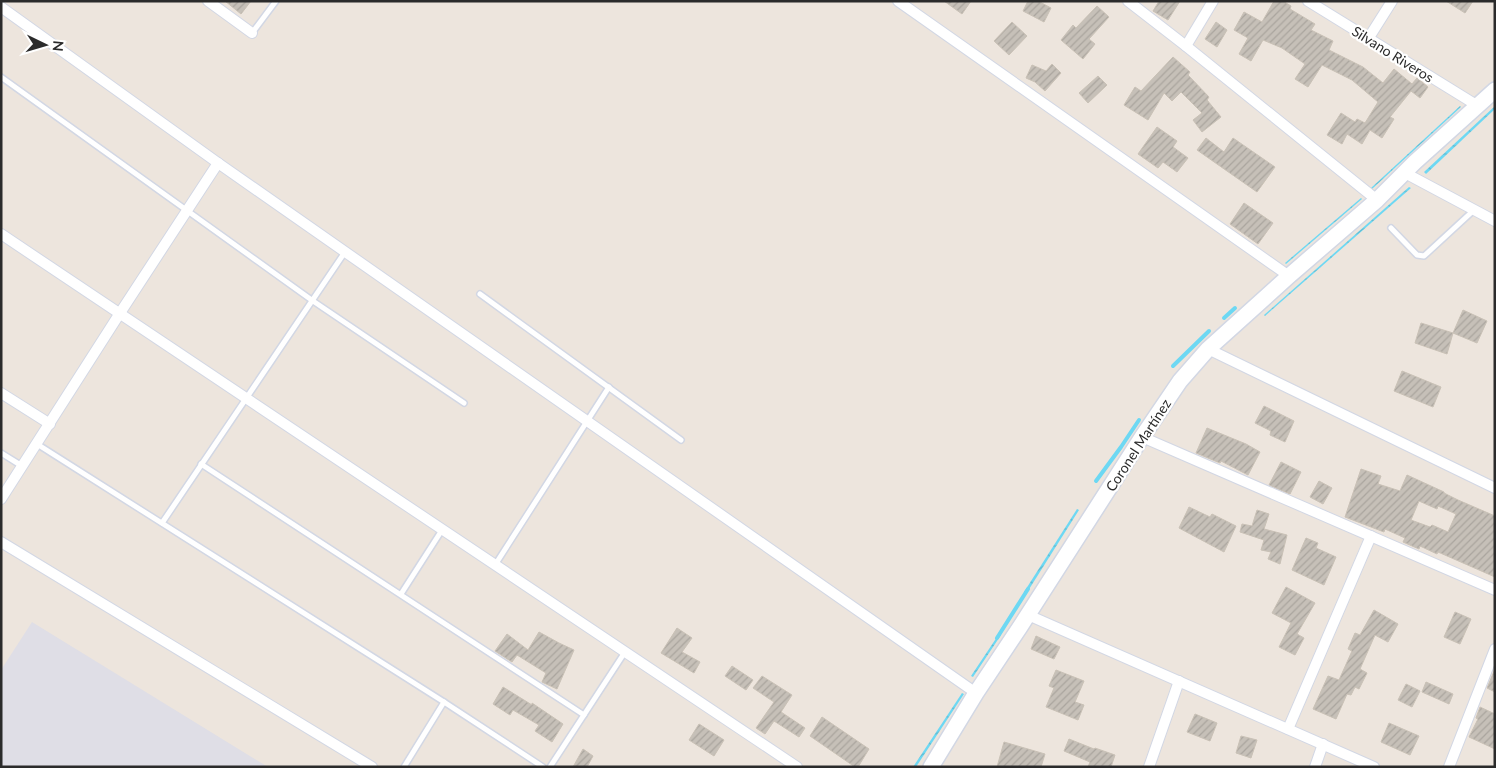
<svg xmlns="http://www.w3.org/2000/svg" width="1496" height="768" viewBox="0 0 1496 768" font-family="Lato,sans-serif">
<defs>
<pattern id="water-waves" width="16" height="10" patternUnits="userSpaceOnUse" patternTransform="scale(1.25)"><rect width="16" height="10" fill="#6dd8f3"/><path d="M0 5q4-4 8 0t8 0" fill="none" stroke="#5fbad0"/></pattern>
<pattern id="building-hatch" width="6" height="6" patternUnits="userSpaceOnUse" patternTransform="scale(1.25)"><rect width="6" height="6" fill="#c6c0b8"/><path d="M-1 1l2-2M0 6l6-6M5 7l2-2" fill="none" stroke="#aaa59e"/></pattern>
</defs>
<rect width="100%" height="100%" fill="#ede5dd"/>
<polygon fill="#dfdee6" points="32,622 268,767 1,767 1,670"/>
<g fill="url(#water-waves)">
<polygon points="1460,106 1461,107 1372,189 1371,188"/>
<polygon points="1495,106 1495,109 1426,174 1424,172"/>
<polygon points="1409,187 1411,188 1265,316 1264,315"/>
<polygon points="1361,198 1362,199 1286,264 1285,263"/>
<polygon points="1077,509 1079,510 1026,594 1024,592"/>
<polygon points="999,634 1001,635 973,677 971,676"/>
<polygon points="962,693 964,694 916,767 913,767"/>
</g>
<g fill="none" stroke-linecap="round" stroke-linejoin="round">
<g stroke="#6dd8f3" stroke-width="4">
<polyline points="1224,318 1235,308"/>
<polyline points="1173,366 1209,331"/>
<polyline points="1096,481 1121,447 1139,420"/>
<polyline points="997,638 1028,589"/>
</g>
</g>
<g fill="url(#building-hatch)" stroke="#c9c1b6" fill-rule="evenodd">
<polygon points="225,1 251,1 241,14"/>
<polygon points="944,1 971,1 962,14"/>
<polygon points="1028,1 1038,1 1051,8 1044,22 1023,11"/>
<polygon points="1159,1 1180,1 1168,20 1153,11"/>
<polygon points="1274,1 1283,1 1291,6 1290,9 1315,24 1311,30 1333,41 1329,50 1363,67 1383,83 1394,69 1412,84 1417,78 1428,87 1420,98 1411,91 1390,117 1394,119 1382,138 1370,130 1362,144 1347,134 1342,144 1327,135 1341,113 1355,122 1357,119 1365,123 1378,102 1352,80 1322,65 1308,87 1295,79 1305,64 1282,48 1263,40 1251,61 1239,54 1248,38 1234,30 1244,12 1262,22"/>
<polygon points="1446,1 1473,1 1465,13"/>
<polygon points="1097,6 1109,17 1089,39 1095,44 1083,59 1061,40 1073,25 1076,28"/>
<polygon points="1012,22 1027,36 1009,55 994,41"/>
<polygon points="1216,22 1227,30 1217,47 1205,39"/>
<polygon points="1173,57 1190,72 1188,75 1209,97 1207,100 1221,117 1202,132 1193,120 1202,113 1181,92 1172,101 1164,93 1148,120 1124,105 1135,87 1141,91"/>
<polygon points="1052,64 1061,73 1045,91 1035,82 1026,78 1032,65 1046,71"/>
<polygon points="1098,76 1107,85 1088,103 1079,93"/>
<polygon points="1157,127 1177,141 1173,147 1188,158 1177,172 1163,162 1158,168 1138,154"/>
<polygon points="1206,138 1224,152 1233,138 1275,167 1257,192 1197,150"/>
<polygon points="1244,203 1273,223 1258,244 1230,224"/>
<polygon points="1463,310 1487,321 1477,343 1453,333"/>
<polygon points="1421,323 1453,333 1447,354 1415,343"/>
<polygon points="1402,371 1441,387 1433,407 1394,391"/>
<polygon points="1264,406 1294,421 1285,442 1270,435 1271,431 1255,423"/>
<polygon points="1207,428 1246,444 1260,452 1248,475 1221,461 1220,463 1196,453"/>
<polygon points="1281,462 1301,472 1290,494 1269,485"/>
<path d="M1361,469L1381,476L1378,484L1400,491L1407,475L1444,492V493L1458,500L1495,516V577L1438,552L1437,554L1420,546L1419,549L1403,542L1405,538L1385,529L1384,532L1345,517ZM1419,501L1437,509L1438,506L1456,514L1448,532L1432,525L1430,527L1411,520Z"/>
<polygon points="1319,481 1332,488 1323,504 1310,497"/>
<polygon points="1189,507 1210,517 1212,514 1236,526 1224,552 1179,528"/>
<polygon points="1257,510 1269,514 1264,529 1287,535 1280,564 1268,559 1271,552 1261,550 1264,540 1240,532 1242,524 1252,526"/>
<polygon points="1306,538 1318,543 1316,548 1336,557 1324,585 1292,570"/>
<polygon points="1286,587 1315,603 1297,634 1304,638 1295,655 1279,647 1291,623 1272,613"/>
<polygon points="1374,610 1398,624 1388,642 1375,635 1360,669 1367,673 1359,689 1355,687 1351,695 1347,694 1336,719 1313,709 1328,676 1339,680 1352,651 1348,649 1355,633 1360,635"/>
<polygon points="1455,612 1471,619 1460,644 1444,637"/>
<polygon points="677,628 692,638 682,652 700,662 694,673 661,653"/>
<polygon points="539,632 559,643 574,650 557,689 542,682 546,673 517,655 512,662 495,651 507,634 528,650"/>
<polygon points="1036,636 1060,647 1054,659 1031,649"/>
<polygon points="732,666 753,680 746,690 725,676"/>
<polygon points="1495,669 1495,692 1487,688"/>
<polygon points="1056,670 1084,681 1075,702 1084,705 1078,720 1046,707 1054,688 1049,686"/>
<polygon points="762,676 792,695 781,712 805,728 799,737 774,721 765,734 756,728 774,702 753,688"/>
<polygon points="1426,682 1453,694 1449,704 1422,692"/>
<polygon points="1406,684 1420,691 1412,707 1398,700"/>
<polygon points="503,687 532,705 532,703 563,724 552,742 535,731 539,725 513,710 510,715 493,704"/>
<polygon points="1480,707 1495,714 1495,749 1469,737 1478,719 1476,718"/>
<polygon points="1195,714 1217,723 1210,741 1187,732"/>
<polygon points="822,717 869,749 858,767 855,767 810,736"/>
<polygon points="1389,723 1419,736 1410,755 1381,742"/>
<polygon points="699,724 724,740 714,756 689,740"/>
<polygon points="1241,736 1257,740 1251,758 1236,753"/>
<polygon points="1069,739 1094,749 1095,748 1115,755 1111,767 1088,767 1090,762 1064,751"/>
<polygon points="1004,742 1045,754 1041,767 997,767"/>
<polygon points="583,749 593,756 587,767 573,767"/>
</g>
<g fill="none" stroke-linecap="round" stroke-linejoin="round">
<defs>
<g id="service">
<polyline points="252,33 276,1"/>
<polyline points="1,77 313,301 464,403"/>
<polyline points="1391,228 1417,255 1424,256 1474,210"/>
<polyline points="480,294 681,440"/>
<polyline points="37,444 444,702 543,767"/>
<polyline points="1,453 22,466"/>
<polyline points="201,464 584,715"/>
<polyline points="162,523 345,252"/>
<polyline points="495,565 609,387"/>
<polyline points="401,594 442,530"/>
<polyline points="404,767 444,702"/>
<polyline points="550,767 625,652"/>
</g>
<g id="minor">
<polyline points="208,1 252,33"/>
<polyline points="898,1 1289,276"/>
<polyline points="1128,1 1186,46 1377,200"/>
<polyline points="1308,1 1478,106"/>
<polyline points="1,7 218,163 976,693"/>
<polyline points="1368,39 1392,1"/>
<polyline points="1186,46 1213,1"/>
<polyline points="1405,173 1495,221"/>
<polyline points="1,234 797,767"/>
<polyline points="1208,349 1495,488"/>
<polyline points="1,393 50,424"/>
<polyline points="1142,437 1495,590"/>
<polyline points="1,499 120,313 218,163"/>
<polyline points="1,542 372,767"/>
<polyline points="1028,615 1374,767"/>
<polyline points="1288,729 1371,536"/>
<polyline points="1149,767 1179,681"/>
<polyline points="1315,767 1323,744"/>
<polyline points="1449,767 1495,649"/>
</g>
<polyline id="secondary" points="931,767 976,693 1020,627 1142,437 1180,381 1208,349 1289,276 1377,200 1415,162 1495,90"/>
</defs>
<use href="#service" stroke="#d2d7e4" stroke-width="8"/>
<use href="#minor" stroke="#d2d7e4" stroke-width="12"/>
<use href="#secondary" stroke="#d2d7e4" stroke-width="18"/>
<use href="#service" stroke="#fff" stroke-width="5"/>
<use href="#minor" stroke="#fff" stroke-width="10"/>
<use href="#secondary" stroke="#fff" stroke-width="15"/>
</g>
<g text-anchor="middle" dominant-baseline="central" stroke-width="4.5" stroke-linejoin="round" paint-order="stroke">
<g font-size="14" fill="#2b2b2b" stroke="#fff">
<text transform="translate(1393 54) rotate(32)">Silvano Riveros</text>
<text transform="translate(1138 445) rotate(-57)">Coronel Martínez</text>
</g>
</g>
<rect width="1496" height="768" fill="none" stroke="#2b2b2b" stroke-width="5"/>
<g transform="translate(45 45) rotate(95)" stroke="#ffffff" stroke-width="4" paint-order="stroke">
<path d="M0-4L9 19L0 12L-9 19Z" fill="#2b2b2b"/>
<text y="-8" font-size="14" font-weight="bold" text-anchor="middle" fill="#2b2b2b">N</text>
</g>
</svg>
